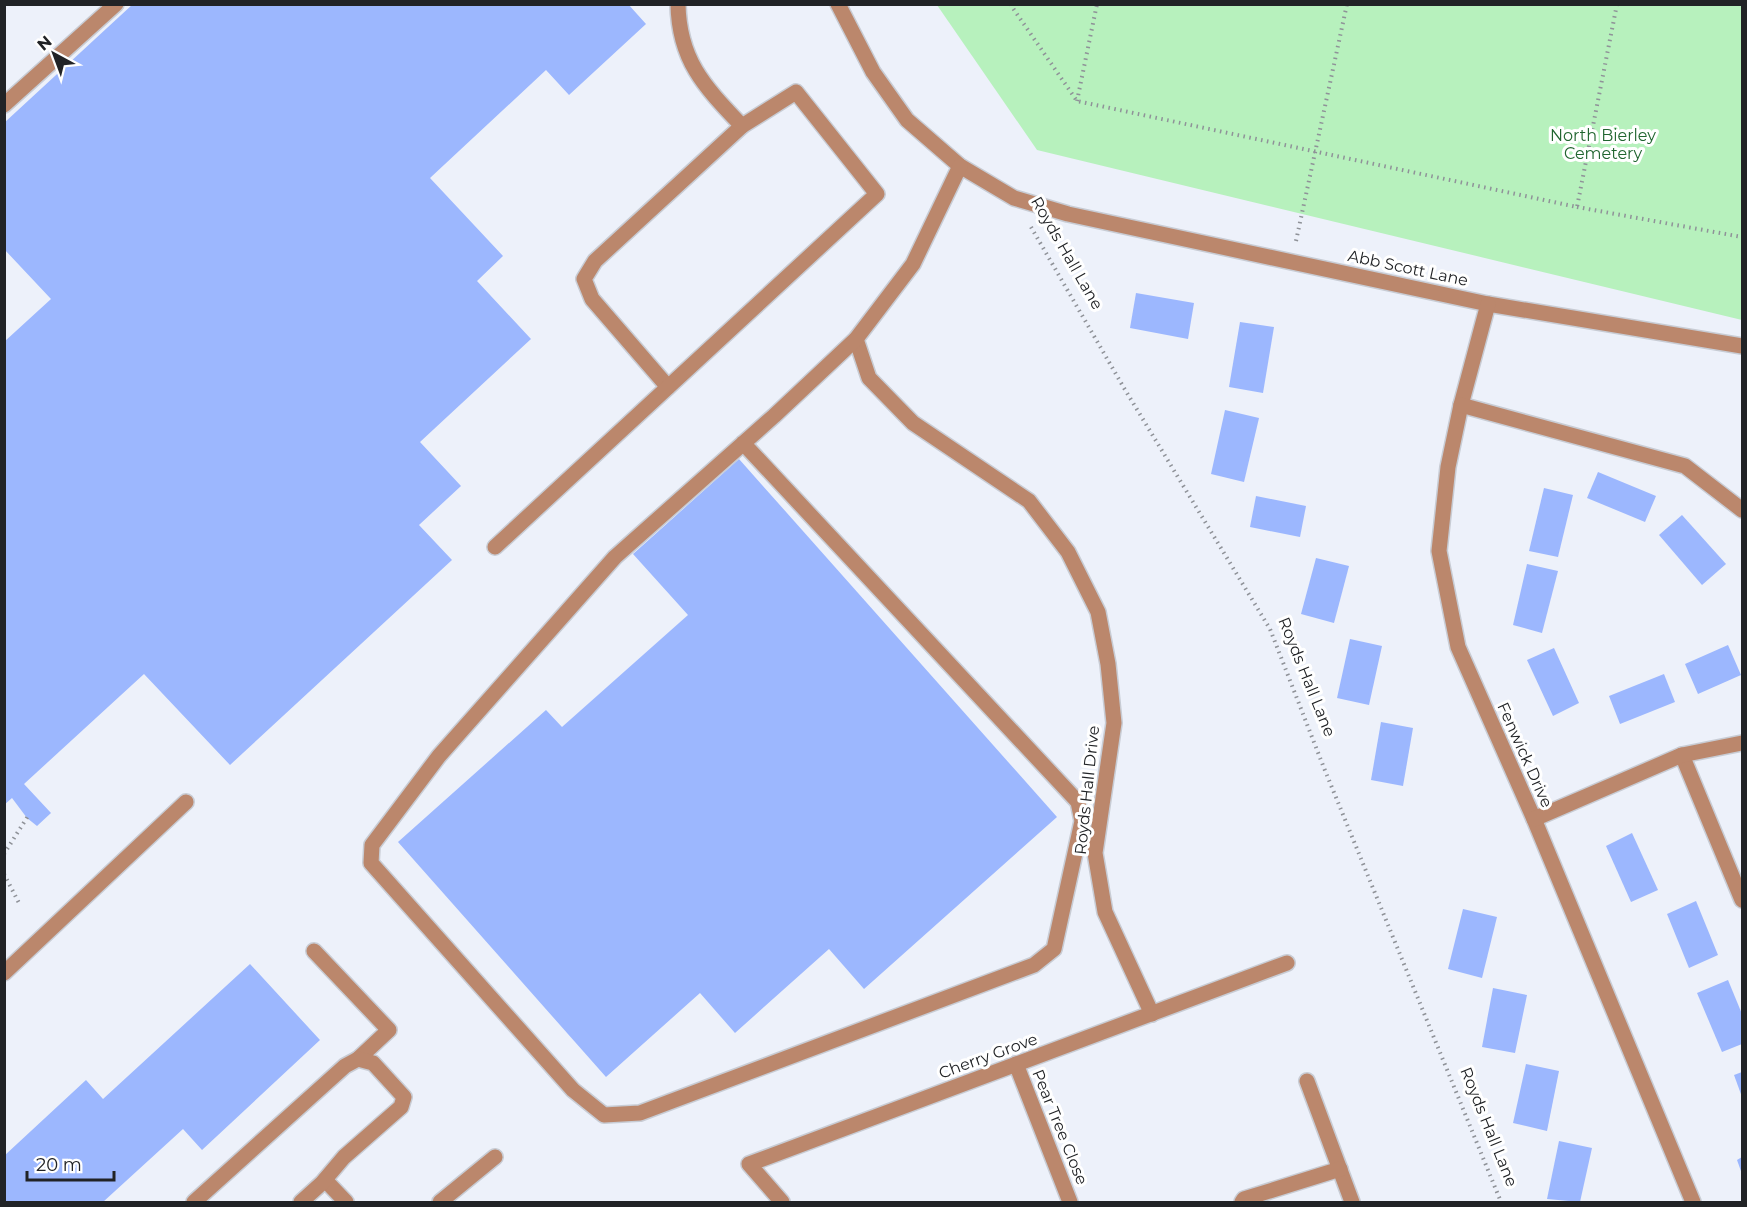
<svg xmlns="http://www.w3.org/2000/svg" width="1747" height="1207" viewBox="0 0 1747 1207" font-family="Montserrat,sans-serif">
<rect width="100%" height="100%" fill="#edf1fa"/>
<polygon fill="#b7f1bd" points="937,5 1742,5 1742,320 1037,150"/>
<g fill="#9cb7fe">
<polygon points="133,4 628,4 646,24 569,95 546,70 430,178 503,256 477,281 531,339 420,442 461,486 419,525 452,560 230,765 144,674 24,784 51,813 37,826 27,818 12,798 4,805 4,342 51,299 4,249 4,123"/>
<polygon points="1136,293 1194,303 1188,339 1130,328"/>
<polygon points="1240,322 1274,327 1263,393 1229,387"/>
<polygon points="1225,410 1259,418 1244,482 1211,474"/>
<polygon points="739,459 1057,817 864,989 829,949 735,1033 700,993 606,1077 398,842 546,710 562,727 688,615 633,554"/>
<polygon points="1598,472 1656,496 1645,522 1587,498"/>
<polygon points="1544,488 1573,495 1558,557 1529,551"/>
<polygon points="1256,496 1306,506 1300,537 1250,527"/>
<polygon points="1682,515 1726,564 1702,585 1659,535"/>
<polygon points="1316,558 1349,566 1334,623 1301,614"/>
<polygon points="1527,564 1558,571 1542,633 1513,625"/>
<polygon points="1350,639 1382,646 1369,705 1337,698"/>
<polygon points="1728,645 1741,675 1698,694 1685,664"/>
<polygon points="1554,648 1579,703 1553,716 1527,660"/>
<polygon points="1664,674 1675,702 1620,724 1609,696"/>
<polygon points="1381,722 1413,728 1403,786 1371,780"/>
<polygon points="1632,833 1658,890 1631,902 1606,846"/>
<polygon points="1696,901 1718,955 1689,968 1667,914"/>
<polygon points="1463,909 1497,917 1482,978 1448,969"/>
<polygon points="250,964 320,1040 202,1150 183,1129 103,1202 4,1202 4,1156 86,1080 103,1099"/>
<polygon points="1728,980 1742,1014 1742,1044 1722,1052 1697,993"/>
<polygon points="1493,988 1527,995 1515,1053 1482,1047"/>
<polygon points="1526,1064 1559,1071 1547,1131 1513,1123"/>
<polygon points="1742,1072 1742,1097 1734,1075"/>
<polygon points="1559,1141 1592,1148 1580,1202 1547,1199"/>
<polygon points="1742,1157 1742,1174 1737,1160"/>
</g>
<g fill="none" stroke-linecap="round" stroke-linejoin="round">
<defs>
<g id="minor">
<polyline points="838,4 873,72 907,120 960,166 1014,198 1068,214 1488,304 1742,346"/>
<polyline points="4,105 116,4"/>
<polyline points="1488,304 1461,405 1448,467 1439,551 1458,647 1534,819 1693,1202"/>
<polyline points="856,339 869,378 913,423 1029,501 1068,552 1098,612 1108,664 1114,723 1095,853 1105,912 1152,1014"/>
<polyline points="668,387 592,299 584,279 595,261 742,126"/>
<polyline points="1461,405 1685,466 1742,510"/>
<polyline points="743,443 1078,802 1082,821 1054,949 1034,965 640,1113 604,1115 573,1090 371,863 372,845 439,756 615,557 774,416 856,339 913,264 960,166"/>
<path d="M495,547L877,194L796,92L742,126C705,87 679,61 678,4"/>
<polyline points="1682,755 1742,900"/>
<polyline points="1534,819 1682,755 1742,743"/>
<polyline points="314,951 389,1030 358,1059"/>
<polyline points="4,973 186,802"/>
<polyline points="1016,1064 1070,1202"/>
<polyline points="1307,1081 1352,1202"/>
<polyline points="325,1180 346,1202"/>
<polyline points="194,1202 345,1066 358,1059 373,1063 404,1097 401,1107 344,1157 322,1183 301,1202"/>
<polyline points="440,1202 495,1157"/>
<polyline points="782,1202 749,1164 1287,963"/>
<polyline points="1242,1202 1244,1199 1340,1169"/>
</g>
</defs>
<use href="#minor" stroke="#c8ccd4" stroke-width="18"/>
<g stroke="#8f9298" stroke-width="4" stroke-dasharray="1.5 4.5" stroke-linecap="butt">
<polyline points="1010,4 1077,101 1577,207 1617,4"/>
<polyline points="1077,101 1097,4"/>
<polyline points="1577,207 1742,237"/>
<polyline points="1031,227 1124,388 1270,629 1324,768 1501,1202"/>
<polyline points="1296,241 1347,4"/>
<polyline points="4,854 28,816"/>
<polyline points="4,874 19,903"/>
</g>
<use href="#minor" stroke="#bb876c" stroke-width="15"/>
</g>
<g text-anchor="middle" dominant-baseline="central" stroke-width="6" stroke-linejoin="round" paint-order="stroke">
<g font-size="16" fill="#20652f" stroke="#fff">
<text x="1603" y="135">North Bierley<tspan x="1603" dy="18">Cemetery</tspan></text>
</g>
<g font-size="16" fill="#212326" stroke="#fff">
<text transform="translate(1067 253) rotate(60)">Royds Hall Lane</text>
<text transform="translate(1408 268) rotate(12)">Abb Scott Lane</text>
<text transform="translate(1307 677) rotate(68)">Royds Hall Lane</text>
<text transform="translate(1525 755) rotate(66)">Fenwick Drive</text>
<text transform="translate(1087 790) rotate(-84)">Royds Hall Drive</text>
<text transform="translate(988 1056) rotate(-20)">Cherry Grove</text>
<text transform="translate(1060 1127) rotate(68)">Pear Tree Close</text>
<text transform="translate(1489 1127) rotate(68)">Royds Hall Lane</text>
</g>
</g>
<rect width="1747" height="1207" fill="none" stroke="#212326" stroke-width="12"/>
<g transform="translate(54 54) rotate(319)" stroke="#ffffff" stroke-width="4.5" paint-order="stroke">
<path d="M0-4.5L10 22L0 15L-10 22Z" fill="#212326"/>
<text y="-9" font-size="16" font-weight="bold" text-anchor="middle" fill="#212326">N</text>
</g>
<path d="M27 1171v9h87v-9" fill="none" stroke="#212326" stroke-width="3"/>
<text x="36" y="1171" font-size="18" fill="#212326" stroke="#ffffff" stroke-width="4.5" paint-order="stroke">20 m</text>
</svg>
